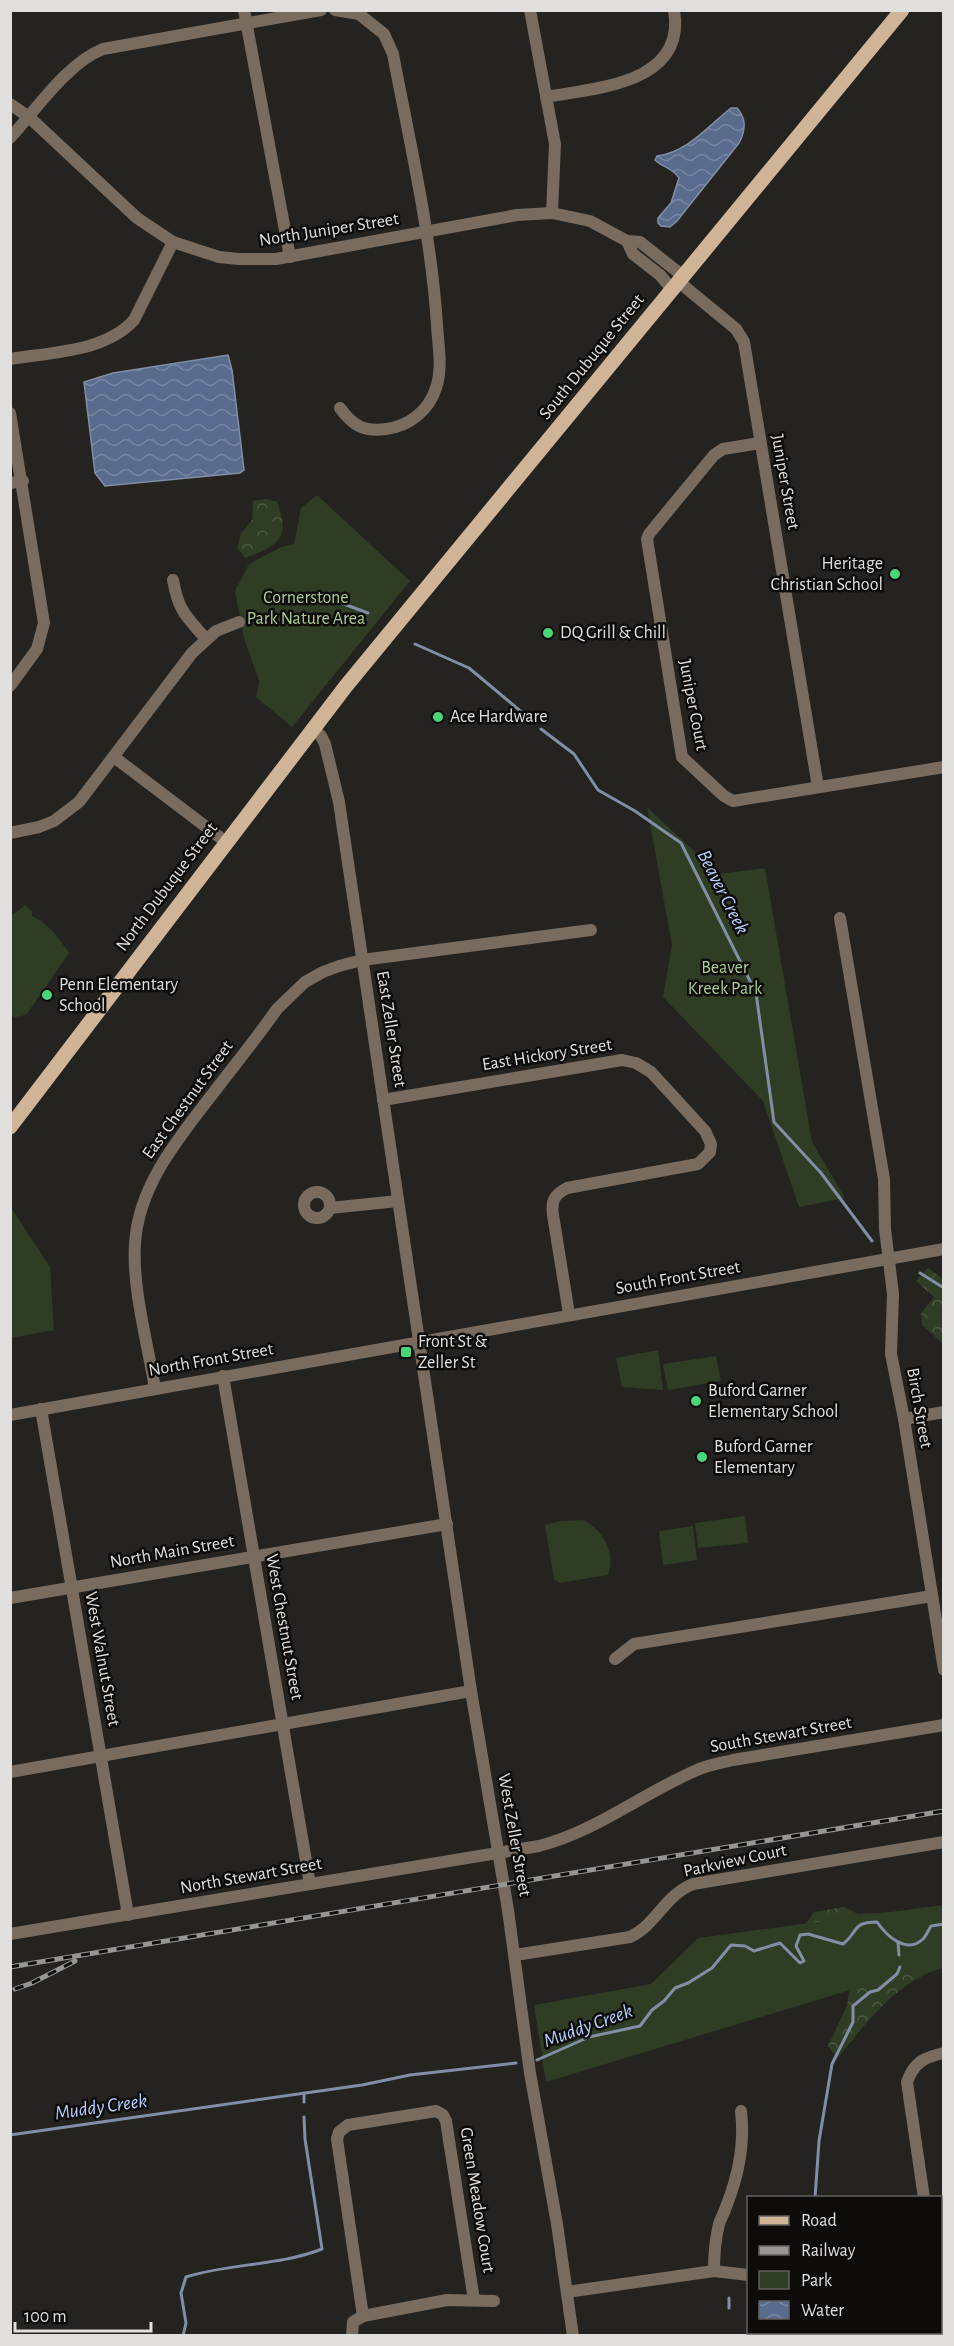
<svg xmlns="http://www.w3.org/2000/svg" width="954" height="2346" viewBox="0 0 954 2346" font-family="'Alegreya Sans',sans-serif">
<defs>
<pattern id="forest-crowns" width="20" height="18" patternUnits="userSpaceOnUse" patternTransform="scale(1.5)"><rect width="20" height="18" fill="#2e3d24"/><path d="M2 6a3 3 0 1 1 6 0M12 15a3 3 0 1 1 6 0" fill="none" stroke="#4c5943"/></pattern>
<pattern id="water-waves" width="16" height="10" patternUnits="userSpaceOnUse" patternTransform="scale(1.5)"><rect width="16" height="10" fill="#596c8e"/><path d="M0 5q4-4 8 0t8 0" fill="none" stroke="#7887a3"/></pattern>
</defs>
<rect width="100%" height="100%" fill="#242320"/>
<g fill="url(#forest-crowns)">
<path d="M266,499L277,502C291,539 278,546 245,558L237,548L241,533L252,520L253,501Z"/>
<polygon points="928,1268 943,1279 943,1344 922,1325 921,1313 934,1297 916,1281"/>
<path d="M844,1907L858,1914L943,1909V1968C899,1979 864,2025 837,2059L828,2046L847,2006L851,1976L797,1937L814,1912Z"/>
</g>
<g fill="#2e3d24">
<polygon points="317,495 410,581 292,727 256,697 259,681 244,638 235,591 249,564 281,547 294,544 301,508"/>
<polygon points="647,807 718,874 765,868 812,1142 845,1198 799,1207 763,1101 663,997 672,945"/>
<path d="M25,905L32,911V916C50,925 58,937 69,953L26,1015L15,1017L10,1014L11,916Z"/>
<polygon points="10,1206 50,1267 54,1330 11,1338"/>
<polygon points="658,1350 663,1390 622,1387 616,1358"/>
<polygon points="716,1356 721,1381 668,1390 663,1364"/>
<polygon points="745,1516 748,1543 698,1548 695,1523"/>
<path d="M584,1520C604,1532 616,1553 608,1575L560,1583L554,1579L545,1525L561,1521Z"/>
<polygon points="693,1526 697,1560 663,1565 659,1531"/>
<polygon points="943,1905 943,1962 546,2082 534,2005 651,1984 698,1938"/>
</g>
<g fill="url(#water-waves)" stroke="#828ea6" stroke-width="1.5">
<path d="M731,108H737C747,119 745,132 739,143L677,221L670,227L661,226L658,223V218L671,203L679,178C673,168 662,167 655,160L657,156C688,152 708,126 731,108Z"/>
<polygon points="228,355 232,370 244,470 240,473 105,486 95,473 84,382 113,373"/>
</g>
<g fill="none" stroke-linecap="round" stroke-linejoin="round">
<g stroke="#828ea6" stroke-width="3">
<polyline points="273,602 322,596 368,613"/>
<polyline points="415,644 469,668 524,714"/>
<polyline points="541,729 574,754 598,790 635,811 681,843 756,993 774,1122 821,1173 872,1241"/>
<polyline points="920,1273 944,1288"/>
<polyline points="898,1943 899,1955"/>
<path d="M537,2060L589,2037L640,2026L652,2010L664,2001L675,1988L688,1983L712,1968L731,1945L745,1946L754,1951L780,1943L800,1963L804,1961L796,1946L800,1935L808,1934L843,1944C859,1932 851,1922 877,1922C886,1935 906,1955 923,1939C926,1936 929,1929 931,1926L944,1924"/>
<polyline points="304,2102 304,2093"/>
<polyline points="10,2135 362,2085 410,2075 516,2063"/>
<polyline points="815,2198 819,2141 832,2064 853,2022 853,2006 870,1992 878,1990 897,1974 900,1967"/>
<polyline points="729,2308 729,2298"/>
<path d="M183,2336L186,2323L181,2293L186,2277C230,2263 279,2266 322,2249L305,2139L304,2117"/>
</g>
<g stroke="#796b5e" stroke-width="12">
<polyline points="244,10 290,257"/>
<path d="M335,10L359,14L384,34L393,54C410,144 431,233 437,325C438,345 443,368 436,388C429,410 410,426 386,429C364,432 353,426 340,408"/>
<polyline points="530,10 555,144 552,213"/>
<path d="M546,97C595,88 687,84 674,10"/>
<polyline points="10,104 29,117 137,218 173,242 219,257 239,259 276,259 517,215 552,213 590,221 627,241 640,242 683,276"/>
<path d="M10,138C36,110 67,63 103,49L321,10"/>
<polyline points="627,241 633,254 660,275 672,289"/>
<polyline points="679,282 736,329 744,342 818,787"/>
<path d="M10,359C52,352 105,352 134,320L173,242"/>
<polyline points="10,413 44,623 37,649 10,686"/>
<polyline points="760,443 723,449 714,455 649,534 647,539 682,757 724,796 733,801 944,767"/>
<polyline points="10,483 23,481"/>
<path d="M173,580C179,612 185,615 206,639"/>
<polyline points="313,728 321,736 325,744 339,802 471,1691 508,1910 530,2073 557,2224 573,2336"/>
<polyline points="114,757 226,842"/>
<polyline points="10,833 39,827 54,821 79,802 192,653 216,631 239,622"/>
<polyline points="840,918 884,1179 885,1229 893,1294 891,1354 904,1419 944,1670"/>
<path d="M383,1100L622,1060L636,1063L651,1072L705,1131L711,1144L710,1152L698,1164L567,1188C554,1195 551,1201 553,1215L569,1314"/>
<circle cx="317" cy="1205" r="13"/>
<polyline points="330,1208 398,1201"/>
<polyline points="223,1376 310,1884"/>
<path d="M155,1389C148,1344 132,1289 135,1244C138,1187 177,1140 211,1096C233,1067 256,1039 277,1009L305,982L323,972L339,966L362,960L591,930"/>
<polyline points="41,1409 128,1915"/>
<polyline points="10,1415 944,1249"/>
<polyline points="904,1419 944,1412"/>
<polyline points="10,1598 447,1524"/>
<polyline points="615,1659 634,1644 932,1596"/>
<polyline points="10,1772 471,1691"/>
<path d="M10,1934L539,1846C597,1831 643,1793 697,1770C708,1765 721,1763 733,1760L944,1725"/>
<path d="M515,1955L630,1937C656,1925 665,1895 693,1884L944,1842"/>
<path d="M924,2198L907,2082C914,2062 925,2057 944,2053"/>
<path d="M714,2271C714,2255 715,2240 719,2224C721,2218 724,2213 726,2207C738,2177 745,2144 741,2111"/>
<polyline points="567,2292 714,2271 748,2275"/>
<polyline points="363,2316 337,2139 339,2132 348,2125 436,2111 443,2115 446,2121 474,2300"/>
<polyline points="352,2336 353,2322 363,2316 447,2300 494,2301"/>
</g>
<polyline stroke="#d0b498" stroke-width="15" points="10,1127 346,686 902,10"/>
<defs>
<g id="rail">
<polyline points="10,1967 944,1811"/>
<polyline points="15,1989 32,1983 75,1961"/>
</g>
</defs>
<use href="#rail" stroke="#979693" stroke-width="5"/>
<use href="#rail" stroke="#0d0c0b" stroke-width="3" stroke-dasharray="9" stroke-linecap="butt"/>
</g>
<g fill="#47d779" stroke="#0d0c0b" stroke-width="2">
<circle cx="895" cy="574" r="6"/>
<circle cx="548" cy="633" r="6"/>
<circle cx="438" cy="717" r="6"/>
<circle cx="47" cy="995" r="6"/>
<rect x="400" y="1346" width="12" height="12" rx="3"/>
<circle cx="696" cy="1401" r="6"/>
<circle cx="702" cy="1457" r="6"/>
</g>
<g text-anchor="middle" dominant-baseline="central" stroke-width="5" stroke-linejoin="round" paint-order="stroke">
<g font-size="18" fill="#e0dfdd" stroke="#0d0c0b">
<text transform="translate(329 230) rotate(-9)">North Juniper Street</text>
<text transform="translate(592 357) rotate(-51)">South Dubuque Street</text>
<text transform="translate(785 482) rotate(80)">Juniper Street</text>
<text transform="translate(693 705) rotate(79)">Juniper Court</text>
<text transform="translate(167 887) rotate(-53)">North Dubuque Street</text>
<text transform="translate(391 1029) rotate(81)">East Zeller Street</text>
<text transform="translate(547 1055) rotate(-9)">East Hickory Street</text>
<text transform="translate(188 1100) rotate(-54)">East Chestnut Street</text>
<text transform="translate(678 1278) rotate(-10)">South Front Street</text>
<text transform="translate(211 1360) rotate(-10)">North Front Street</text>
<text transform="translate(919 1408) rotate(80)">Birch Street</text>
<text transform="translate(172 1552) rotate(-10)">North Main Street</text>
<text transform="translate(284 1627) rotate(80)">West Chestnut Street</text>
<text transform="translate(102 1659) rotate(80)">West Walnut Street</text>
<text transform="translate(781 1735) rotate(-10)">South Stewart Street</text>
<text transform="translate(514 1835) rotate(80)">West Zeller Street</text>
<text transform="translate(735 1861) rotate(-12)">Parkview Court</text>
<text transform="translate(251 1876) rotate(-10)">North Stewart Street</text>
<text transform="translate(477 2200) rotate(81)">Green Meadow Court</text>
</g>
<g font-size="18" fill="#e0dfdd" stroke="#0d0c0b" text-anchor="start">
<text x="883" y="564" text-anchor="end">Heritage<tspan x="883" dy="21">Christian School</tspan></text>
<text x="560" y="633">DQ Grill &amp; Chill</text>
<text x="450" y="717">Ace Hardware</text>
<text x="59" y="985">Penn Elementary<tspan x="59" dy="21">School</tspan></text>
<text x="418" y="1342">Front St &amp;<tspan x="418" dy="21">Zeller St</tspan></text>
<text x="708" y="1391">Buford Garner<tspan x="708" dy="21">Elementary School</tspan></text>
<text x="714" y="1447">Buford Garner<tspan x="714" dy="21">Elementary</tspan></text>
</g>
<g font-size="18" fill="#aacd92" stroke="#0d0c0b">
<text x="306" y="598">Cornerstone<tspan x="306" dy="21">Park Nature Area</tspan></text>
<text x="725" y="968">Beaver<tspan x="725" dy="21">Kreek Park</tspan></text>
</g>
<g font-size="20" font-style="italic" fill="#b6d0ff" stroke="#0d0c0b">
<text transform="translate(723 892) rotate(63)">Beaver Creek</text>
<text transform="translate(588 2026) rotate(-20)">Muddy Creek</text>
<text transform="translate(101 2107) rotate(-8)">Muddy Creek</text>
</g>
</g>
<rect width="954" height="2346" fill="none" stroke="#e0dfdd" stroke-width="24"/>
<rect x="747" y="2196" width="195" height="138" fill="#0d0c0b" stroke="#61605f" stroke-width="1.5"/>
<rect x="759" y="2216" width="30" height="9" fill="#d0b498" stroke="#61605f" stroke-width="1.5"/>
<text x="801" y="2226" font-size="18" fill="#e0dfdd">Road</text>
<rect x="759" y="2246" width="30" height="9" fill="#979693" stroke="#61605f" stroke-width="1.5"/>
<text x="801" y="2256" font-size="18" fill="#e0dfdd">Railway</text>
<rect x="759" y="2271" width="30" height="18" fill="#2e3d24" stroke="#61605f" stroke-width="1.5"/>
<text x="801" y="2286" font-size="18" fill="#e0dfdd">Park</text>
<rect x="759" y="2301" width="30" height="18" fill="url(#water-waves)" stroke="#61605f" stroke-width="1.5"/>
<text x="801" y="2316" font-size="18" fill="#e0dfdd">Water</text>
<path d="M15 2322v9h136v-9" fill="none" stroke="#e0dfdd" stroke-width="3"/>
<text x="24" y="2322" font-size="18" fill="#e0dfdd" stroke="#0d0c0b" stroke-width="4.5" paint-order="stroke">100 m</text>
</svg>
